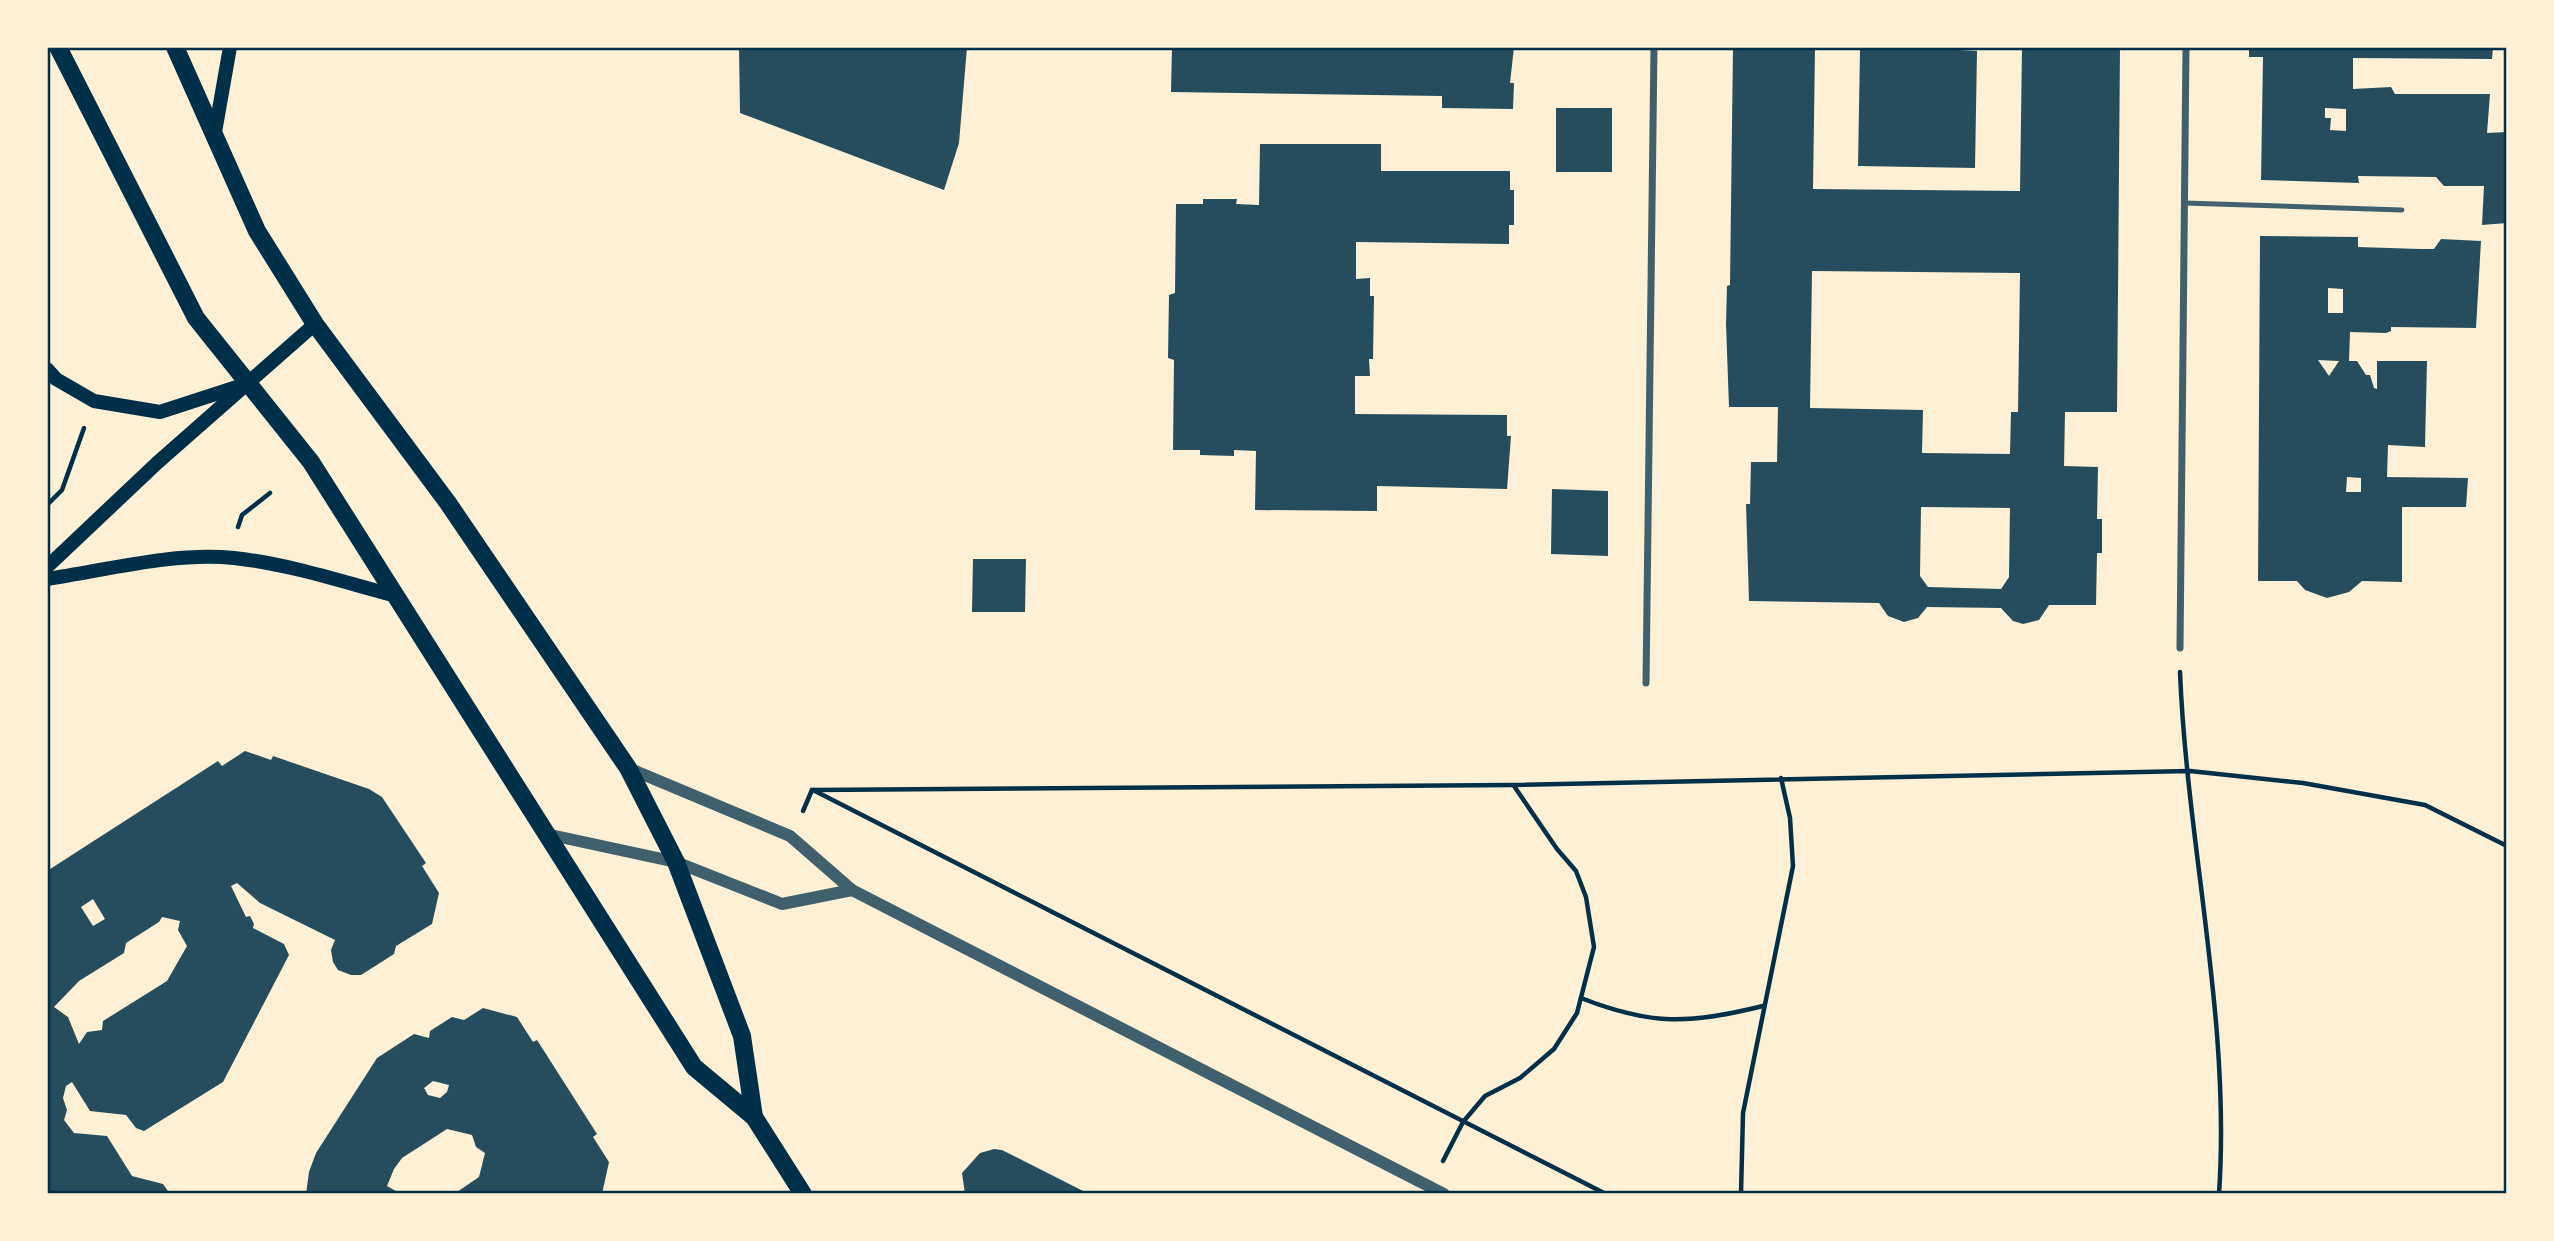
<svg xmlns="http://www.w3.org/2000/svg" width="2554" height="1241" viewBox="0 0 2554 1241" font-family="'Noto Sans',sans-serif">
<rect width="100%" height="100%" fill="#fdf0d5"/>
<g fill="#264d5e" fill-rule="evenodd">
<polygon points="739,47 967,47 959,143 944,190 740,113"/>
<polygon points="1172,47 1514,47 1510,83 1514,83 1513,109 1442,108 1442,96 1171,92"/>
<path d="M1733,47H1815L1813,189L2020,191L2022,47H2120L2117,412H2065L2064,466L2098,467L2097,519H2102V553H2097L2096,605H2049L2039,620L2023,624L2013,621L2001,608L1927,607L1918,618L1904,622L1888,616L1879,603L1749,601L1746,504H1750L1751,462H1777L1778,407H1729L1726,324L1727,286L1730,285ZM1812,271L2020,273L2018,412H2011L2010,454L1922,453L1923,410L1810,408ZM1921,507L2010,508L2009,577L2001,589L1928,587L1920,576Z"/>
<polygon points="1907,47 1977,51 1975,168 1858,166 1860,50 1907,50"/>
<path d="M2249,47H2493L2492,59L2353,58V89L2391,87L2395,94H2490L2487,133L2507,132V223L2482,225L2484,186H2444L2436,177L2358,176L2359,183L2261,180L2263,57H2249ZM2325,108L2346,109V131L2330,130L2331,118H2325Z"/>
<rect x="1556" y="108" width="56" height="64"/>
<polygon points="1260,144 1381,144 1381,171 1510,171 1510,190 1514,190 1514,225 1509,225 1509,244 1356,242 1356,279 1370,278 1370,296 1374,296 1373,359 1369,359 1370,376 1355,376 1355,414 1507,415 1507,436 1511,436 1507,489 1377,486 1377,511 1255,510 1256,451 1234,450 1234,456 1200,455 1200,450 1173,450 1174,360 1168,358 1169,295 1175,293 1176,204 1203,204 1203,199 1237,199 1236,204 1259,205"/>
<path d="M2260,236L2358,237V247L2420,249H2434L2441,239L2481,241L2476,328L2391,327V331L2386,333L2350,332L2349,361H2357L2366,375H2370L2374,388L2377,389V361H2427L2425,447L2388,445L2387,477L2468,478L2466,507H2402V582L2362,581L2349,592L2327,598L2305,590L2297,581H2258ZM2328,288L2343,289V313H2328ZM2318,360L2339,361L2329,376ZM2347,477L2361,478V492H2346Z"/>
<polygon points="1552,489 1608,491 1608,556 1551,554"/>
<polygon points="973,559 1026,559 1025,612 972,612"/>
<path d="M245,751L271,760L273,756L369,789L382,797L426,863L422,866L439,893L432,924L396,946L394,954L361,975H351L338,970L333,962L331,950L335,940L260,903L237,883L231,886L246,917L250,916L254,924L253,928L284,944L289,955L223,1082L144,1131L136,1128L126,1115L90,1111L72,1082L66,1086L63,1098L67,1110L64,1120L74,1133L107,1136L132,1176L163,1184L170,1194H47V871L218,761L222,766ZM93,899L105,919L93,926L81,907ZM162,917L180,921L178,930L187,946L167,981L103,1021L102,1030L87,1032L79,1044L68,1017L54,1007L79,981L124,953L126,943L159,922Z"/>
<path d="M483,1008L517,1017L533,1042L537,1040L597,1134L593,1137L609,1162L602,1194H454L479,1177L485,1153L476,1147L472,1135L447,1129L402,1158L394,1169L387,1186L401,1194H306L309,1172L316,1153L377,1058L414,1034L429,1038L430,1031L452,1017L464,1020ZM433,1081L449,1085L447,1092L440,1098L428,1095L424,1088Z"/>
<polygon points="994,1149 1002,1150 1089,1194 965,1194 962,1173 980,1153"/>
</g>
<g fill="none" stroke-linecap="round" stroke-linejoin="round">
<g stroke="#003049" stroke-width="4.5">
<polyline points="47,505 62,490 84,428"/>
<polyline points="238,527 242,515 270,493"/>
<path d="M2180,672C2187,846 2231,1019 2219,1194"/>
<polyline points="812,790 1513,785 2190,771 2303,783 2425,805 2507,846"/>
<polyline points="813,790 1606,1194"/>
<polyline points="803,811 812,790"/>
<path d="M1581,998C1652,1026 1690,1024 1763,1006"/>
<polyline points="1443,1161 1463,1122 1485,1096 1520,1078 1554,1049 1577,1013 1594,947 1586,897 1576,871 1557,849 1514,786"/>
<polyline points="1741,1194 1743,1113 1793,866 1790,818 1781,778"/>
</g>
<polyline stroke="#3f606c" stroke-width="5" points="2184,203 2402,210"/>
<g stroke="#3f606c" stroke-width="7">
<polyline points="2180,648 2186,47"/>
<polyline points="1646,683 1654,47"/>
</g>
<g stroke="#3f606c" stroke-width="12">
<polyline points="628,768 790,836 852,890 1444,1194"/>
<polyline points="546,834 676,862 782,904 852,890"/>
</g>
<g stroke="#003049" stroke-width="14">
<polyline points="214,138 230,47"/>
<polyline points="47,369 56,379 94,401 160,412 240,386"/>
<polyline points="47,567 157,463 315,324"/>
<path d="M47,579C107,570 173,552 234,558C289,564 343,582 396,596"/>
</g>
<g stroke="#003049" stroke-width="18">
<polyline points="58,47 196,318 311,462 694,1067 754,1117 803,1194"/>
<polyline points="175,47 257,231 315,324 448,503 628,768 676,862 742,1036 754,1117"/>
</g>
</g>
<rect width="2554" height="1241" fill="none" stroke="#fdf0d5" stroke-width="98"/>
<rect x="49" y="49" width="2456" height="1143" fill="none" stroke="#003049" stroke-width="2.5"/>
</svg>
